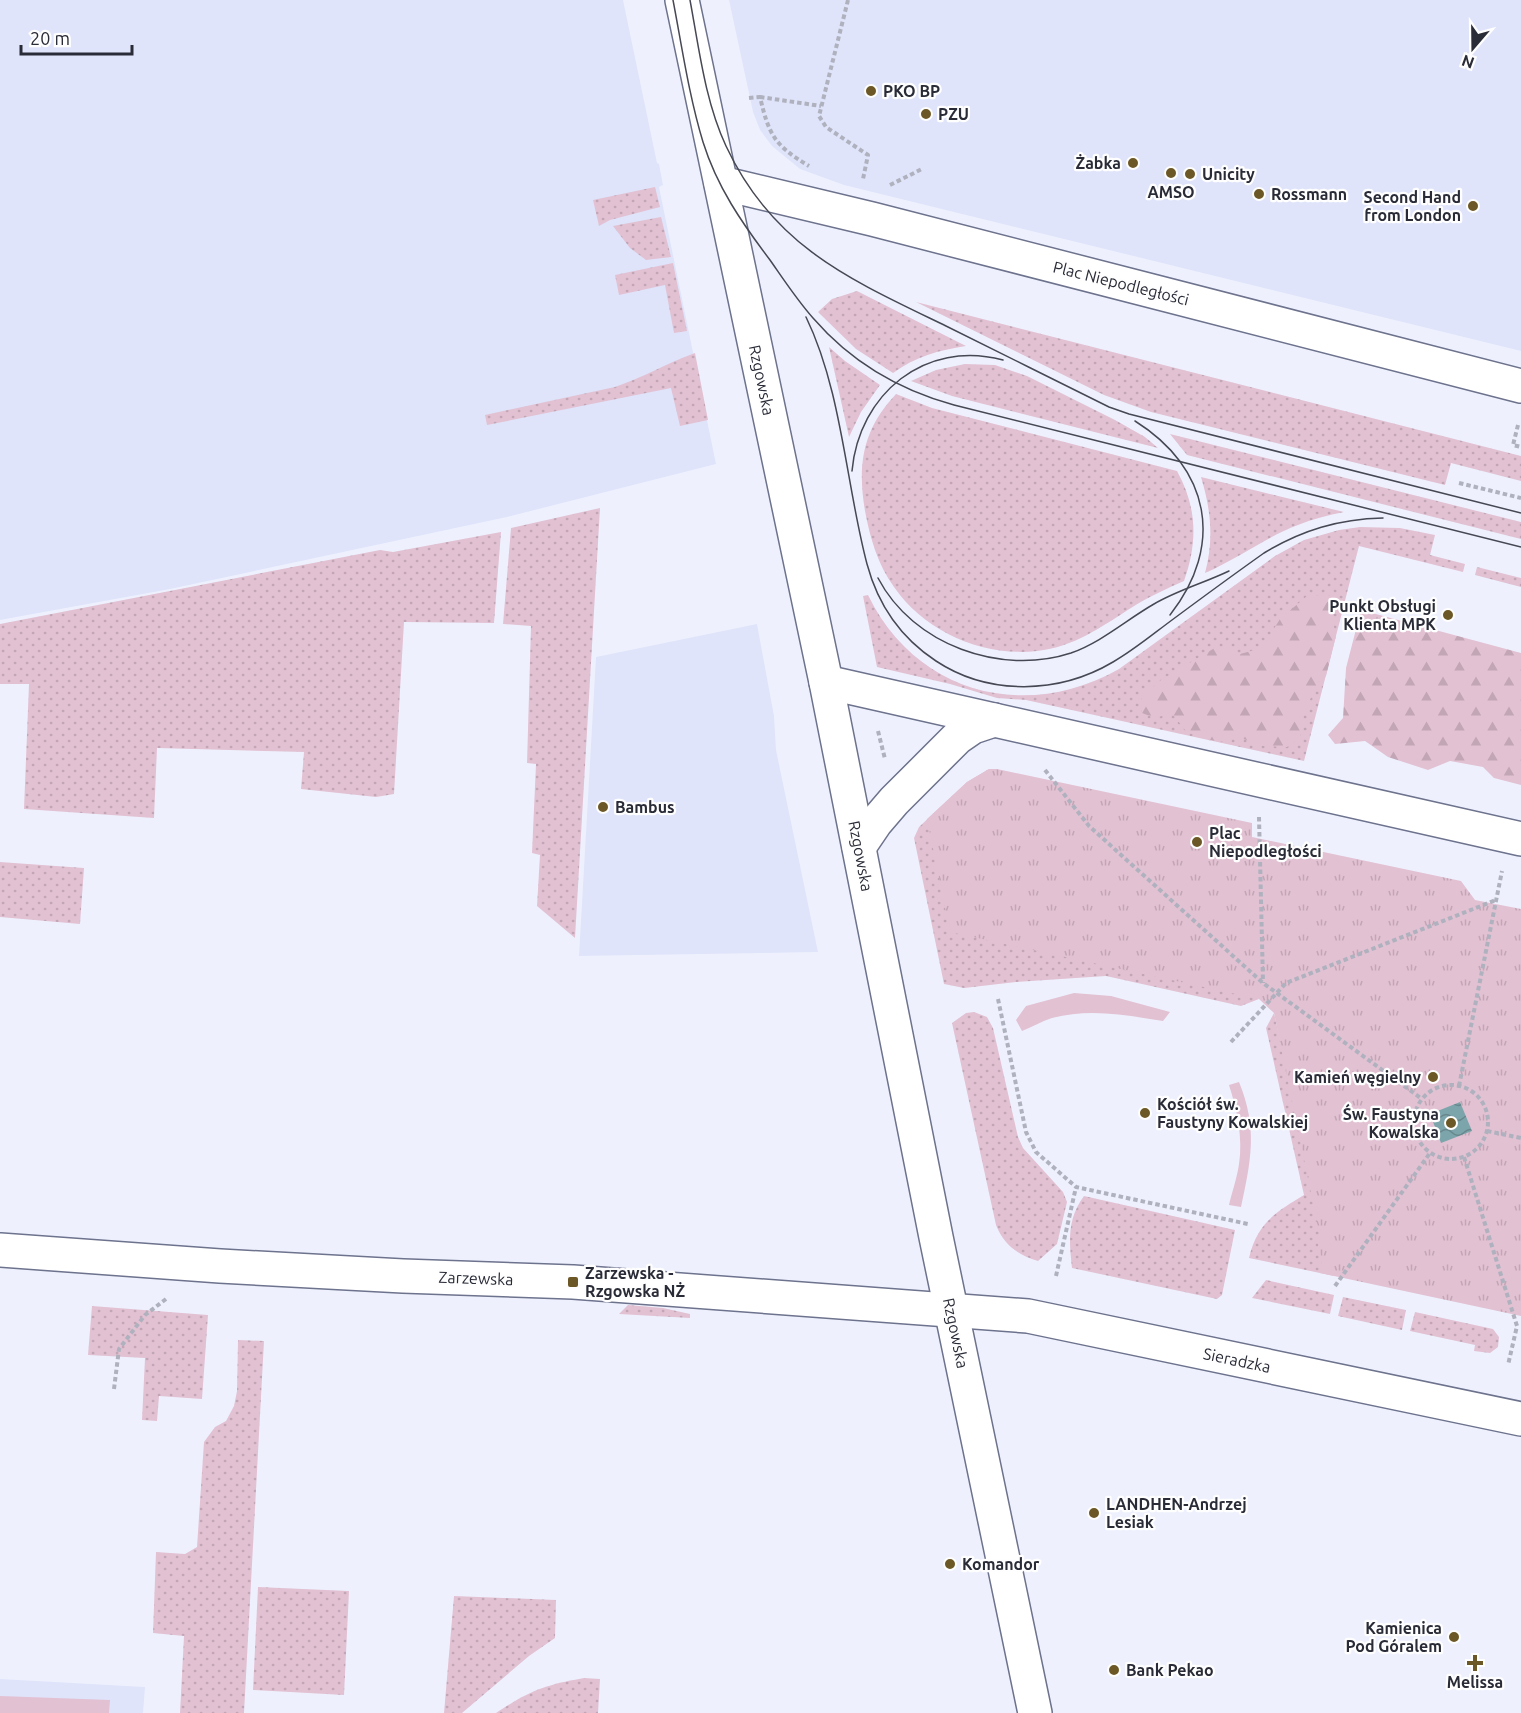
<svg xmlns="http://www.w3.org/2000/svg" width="1521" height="1713" viewBox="0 0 1521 1713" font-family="Ubuntu,sans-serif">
<defs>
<pattern id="grass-dots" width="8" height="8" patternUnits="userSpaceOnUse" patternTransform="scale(1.5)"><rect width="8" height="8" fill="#e2c1d3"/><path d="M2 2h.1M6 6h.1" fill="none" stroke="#c2a6b6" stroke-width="1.8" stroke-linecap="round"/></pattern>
<pattern id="forest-firs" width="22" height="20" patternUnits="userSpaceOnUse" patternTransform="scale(1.5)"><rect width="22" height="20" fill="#e2c1d3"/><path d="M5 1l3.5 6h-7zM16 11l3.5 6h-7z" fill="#c2a6b6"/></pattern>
<pattern id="park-tufts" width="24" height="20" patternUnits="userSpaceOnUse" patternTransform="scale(1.5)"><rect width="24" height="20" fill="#e2c1d3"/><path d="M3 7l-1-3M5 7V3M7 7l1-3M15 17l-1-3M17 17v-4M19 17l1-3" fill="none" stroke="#c2a6b6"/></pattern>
<pattern id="water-waves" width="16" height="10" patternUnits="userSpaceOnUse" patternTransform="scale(1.5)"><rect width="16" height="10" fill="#7ca5ab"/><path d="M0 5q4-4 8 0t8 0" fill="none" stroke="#66878c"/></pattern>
</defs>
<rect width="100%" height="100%" fill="#eef1fd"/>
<g fill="#dfe4fa">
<polygon points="0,0 623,0 657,163 659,164 663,185 659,187 716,464 507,517 170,589 0,620"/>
<polygon points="729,0 1521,0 1521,351 844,185 800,169 772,146 760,130 753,112"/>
<polygon points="757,624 774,716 776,750 818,952 579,956 596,657"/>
<polygon points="0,1679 145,1687 143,1713 0,1713"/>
</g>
<g fill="url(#grass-dots)">
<polygon points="655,187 660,207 610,220 599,226 593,200"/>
<polygon points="661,217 671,257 646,260 630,248 613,226"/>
<polygon points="673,263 687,331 674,333 665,285 619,295 615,275"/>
<path d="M857,291L966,346C939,350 915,357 893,373L856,349L818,312L832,299Z"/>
<polygon points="916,302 1521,456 1521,481 1451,463 1445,485 1151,412 1104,395"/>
<polygon points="829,347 845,361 880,385 861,412 849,437"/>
<path d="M695,353L708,420L680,426L671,388L487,425L485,415L615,387C642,378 667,363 695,353Z"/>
<polygon points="965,364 995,365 1027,376 1115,420 1145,437 1158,448 952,396 911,381 936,370"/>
<path d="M896,394L932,408L1177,471C1197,507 1198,542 1184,581C1166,589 1148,597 1131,608C1101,627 1074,647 1037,651C983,657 925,632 894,587C878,565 870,538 865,511C857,464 863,429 896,394Z"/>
<polygon points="1170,434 1521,522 1521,539 1187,455"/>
<path d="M1201,477L1344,512C1328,515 1313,519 1298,525C1266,537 1237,559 1205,573C1214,540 1211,510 1201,477Z"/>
<polygon points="600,508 575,938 537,906 540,855 532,853 536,764 527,763 531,626 503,624 511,528"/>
<path d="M1360,527L1400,528L1435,535L1430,555L1465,564L1463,572L1359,546L1304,761L1026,700L997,698L950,684L877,667L863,596L868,595C916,694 1026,722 1119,669L1275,556L1304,540L1339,530Z"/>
<polygon points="501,532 494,623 404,622 394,794 376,797 301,789 304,752 157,748 154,818 24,809 29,684 0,684 0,624 380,550 393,552"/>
<polygon points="1477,567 1521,578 1521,587 1475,575"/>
<polygon points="989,769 997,769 1259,999 1241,1006 1106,976 1016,982 964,988 944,984 914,838 919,827 967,782"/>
<polygon points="0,862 84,868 80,924 0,917"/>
<path d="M974,1012L987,1017L993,1028L1018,1137L1023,1148L1063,1192L1067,1202L1057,1244L1038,1261C1018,1255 1004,1245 996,1225L952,1023L966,1013Z"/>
<path d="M1274,1013L1334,1276L1249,1258C1257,1223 1276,1212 1304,1195L1266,1028Z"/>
<path d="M1084,1196L1235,1230L1222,1295L1217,1299L1072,1268C1069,1241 1067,1219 1084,1196Z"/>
<polygon points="1266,1280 1334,1295 1330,1314 1252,1298"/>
<polygon points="1343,1297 1406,1310 1402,1330 1338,1316"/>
<polygon points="628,1305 663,1308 690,1314 690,1318 619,1314"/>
<polygon points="92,1306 208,1315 202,1399 159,1396 157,1421 142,1420 145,1358 88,1355"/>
<polygon points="1415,1312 1493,1329 1499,1337 1498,1347 1490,1353 1474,1351 1475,1345 1410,1331"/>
<polygon points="238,1340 264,1341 244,1713 180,1713 184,1636 153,1633 156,1552 185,1554 197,1547 204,1442 215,1427 226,1421 234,1406 237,1391"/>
<polygon points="258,1587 349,1591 344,1695 253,1690"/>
<polygon points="454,1596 556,1600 555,1638 529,1656 462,1713 444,1713"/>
<path d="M584,1678L600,1679L598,1713H496C529,1691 544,1685 584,1678Z"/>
</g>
<g fill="url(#forest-firs)">
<polygon points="1307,596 1333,596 1333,622 1336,636 1326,676 1318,682 1304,713 1300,738 1287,747 1264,746 1238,737 1220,742 1198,737 1185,730 1172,713 1155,718 1142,713 1142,697 1161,680 1218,646 1240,654 1262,648 1280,619"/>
<polygon points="1361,610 1521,653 1521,785 1494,778 1483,767 1450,761 1428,770 1388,757 1365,741 1335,744 1328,735 1343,718 1346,668"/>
</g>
<polygon fill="url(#park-tufts)" points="989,769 997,769 1252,823 1252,837 1461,881 1475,900 1521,909 1521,1316 1320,1273 1322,1261 1318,1244 1321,1242 1274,1013 1259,999 950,932 927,819 967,782"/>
<g fill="#e2c1d3">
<path d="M1074,993L1111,996L1170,1012L1163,1021C1125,1015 1090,1008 1052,1018C1042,1021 1032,1027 1022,1031L1016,1020L1026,1006Z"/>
<path d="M1239,1082C1258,1128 1251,1161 1241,1207L1229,1205C1232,1192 1237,1178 1239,1164C1243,1138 1237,1110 1229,1085Z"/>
<polygon points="0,1696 110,1700 109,1713 0,1713"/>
</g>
<polygon fill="url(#water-waves)" points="1460,1102 1472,1131 1441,1143 1430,1114"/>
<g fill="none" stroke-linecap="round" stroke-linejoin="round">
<defs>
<g id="minor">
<polyline points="682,0 826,682 936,1237 1035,1713"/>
<polyline points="721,183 872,219 1521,386"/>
<polyline points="826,682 1521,839"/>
<polyline points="859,847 876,822 894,801 957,738 973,727 994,720"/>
<polyline points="0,1250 220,1266 403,1276 573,1282 1028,1316 1521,1419"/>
</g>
</defs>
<use href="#minor" stroke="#6d728d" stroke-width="36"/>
<g stroke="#afb2be" stroke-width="4" stroke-dasharray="4.5 3" stroke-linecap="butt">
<polyline points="848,0 819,116 826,127 868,155 863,179"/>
<polyline points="760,97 821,106"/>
<path d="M749,98L760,97C769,135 774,145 809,166"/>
<polyline points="890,185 922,169"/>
<polyline points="1518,425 1513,445 1521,447"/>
<polyline points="1459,483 1521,498"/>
<polyline points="878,731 885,759"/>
<polyline points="1045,770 1089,826 1263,983 1422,1099"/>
<polyline points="1259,817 1263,983"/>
<polyline points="998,999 1026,1132 1036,1152 1076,1187 1248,1224"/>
<polyline points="1231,1042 1286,983 1496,900"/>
<circle cx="1451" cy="1122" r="37"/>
<polyline points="1459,1086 1502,871"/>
<polyline points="1487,1131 1521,1138"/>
<polyline points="1464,1157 1517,1326 1508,1365"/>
<polyline points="1056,1276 1076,1187"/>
<polyline points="1335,1286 1430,1153"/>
<polyline points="114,1389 119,1349 145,1315 166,1299"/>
</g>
<use href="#minor" stroke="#fff" stroke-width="33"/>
<g stroke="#464853" stroke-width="1.5">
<path d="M673,0C682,47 689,96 703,142C717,187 742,223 770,260C784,280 797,300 813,318C851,362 899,390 954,405L1521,547"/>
<path d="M690,0C699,48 705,101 726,146C773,247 851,280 946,326C1000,353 1055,380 1109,407L1129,414L1521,513"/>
<path d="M806,317C842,391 846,485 867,564C878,605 901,638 936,661C989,696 1059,694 1113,662C1134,650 1153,634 1172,620C1203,597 1233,575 1264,553C1302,530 1339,519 1383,518"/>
<path d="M1135,421C1210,468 1225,545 1170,615"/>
<path d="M852,471C859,394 925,339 1003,360"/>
<path d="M878,578C913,645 1001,676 1071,653C1102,642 1126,620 1154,604C1178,590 1204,583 1229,571"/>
</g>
</g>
<g fill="#6c5826" stroke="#fefefe" stroke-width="2">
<circle cx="871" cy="91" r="6"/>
<circle cx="926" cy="114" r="6"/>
<circle cx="1133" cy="163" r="6"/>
<circle cx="1171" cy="173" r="6"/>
<circle cx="1190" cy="174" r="6"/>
<circle cx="1259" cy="194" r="6"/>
<circle cx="1473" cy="206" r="6"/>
<circle cx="1448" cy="615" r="6"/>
<circle cx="603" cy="807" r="6"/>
<circle cx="1197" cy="842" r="6"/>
<circle cx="1433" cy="1077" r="6"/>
<circle cx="1145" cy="1113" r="6"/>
<circle cx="1451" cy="1123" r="6"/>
<rect x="567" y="1276" width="12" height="12" rx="3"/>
<circle cx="1094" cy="1513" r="6"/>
<circle cx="950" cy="1564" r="6"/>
<circle cx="1454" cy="1637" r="6"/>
<path d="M1472 1654h6v6h6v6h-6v6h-6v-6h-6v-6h6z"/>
<circle cx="1114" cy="1670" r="6"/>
</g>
<g text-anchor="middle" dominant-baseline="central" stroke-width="4.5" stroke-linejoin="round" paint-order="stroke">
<g font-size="16" font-weight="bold" fill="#292b36" stroke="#fefefe" text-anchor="start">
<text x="883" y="91">PKO BP</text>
<text x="938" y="114">PZU</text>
<text x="1121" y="163" text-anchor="end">Żabka</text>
<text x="1202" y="174">Unicity</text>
<text x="1171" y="192" text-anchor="middle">AMSO</text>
<text x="1271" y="194">Rossmann</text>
<text x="1461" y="197" text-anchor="end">Second Hand<tspan x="1461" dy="18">from London</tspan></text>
<text x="1436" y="606" text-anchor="end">Punkt Obsługi<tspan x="1436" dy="18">Klienta MPK</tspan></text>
<text x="615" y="807">Bambus</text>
<text x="1209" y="833">Plac<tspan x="1209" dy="18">Niepodległości</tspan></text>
<text x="1421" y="1077" text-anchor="end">Kamień węgielny</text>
<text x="1157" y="1104">Kościół św.<tspan x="1157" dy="18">Faustyny Kowalskiej</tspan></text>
<text x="1439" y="1114" text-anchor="end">Św. Faustyna<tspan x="1439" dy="18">Kowalska</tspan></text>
<text x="585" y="1273">Zarzewska -<tspan x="585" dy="18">Rzgowska NŻ</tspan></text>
<text x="1106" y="1504">LANDHEN-Andrzej<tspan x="1106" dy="18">Lesiak</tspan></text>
<text x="962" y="1564">Komandor</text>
<text x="1442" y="1628" text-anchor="end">Kamienica<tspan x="1442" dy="18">Pod Góralem</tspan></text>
<text x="1126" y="1670">Bank Pekao</text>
<text x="1475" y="1682" text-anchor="middle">Melissa</text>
</g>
<g font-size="16" fill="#292b36" stroke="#fefefe">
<text transform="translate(1121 283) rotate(14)">Plac Niepodległości</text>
<text transform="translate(762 380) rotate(78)">Rzgowska</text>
<text transform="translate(861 856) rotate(79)">Rzgowska</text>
<text transform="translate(476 1278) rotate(2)">Zarzewska</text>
<text transform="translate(956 1333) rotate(78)">Rzgowska</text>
<text transform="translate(1237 1360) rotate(12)">Sieradzka</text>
</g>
</g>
<g transform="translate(1473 48) rotate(200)" stroke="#fefefe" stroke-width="4.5" paint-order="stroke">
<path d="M0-4.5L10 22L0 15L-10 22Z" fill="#292b36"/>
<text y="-9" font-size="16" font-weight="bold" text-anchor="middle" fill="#292b36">N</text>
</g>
<path d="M21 45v9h111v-9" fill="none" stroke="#292b36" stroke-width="3"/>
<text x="30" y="45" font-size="18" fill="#292b36" stroke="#fefefe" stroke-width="4.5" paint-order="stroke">20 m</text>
</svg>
